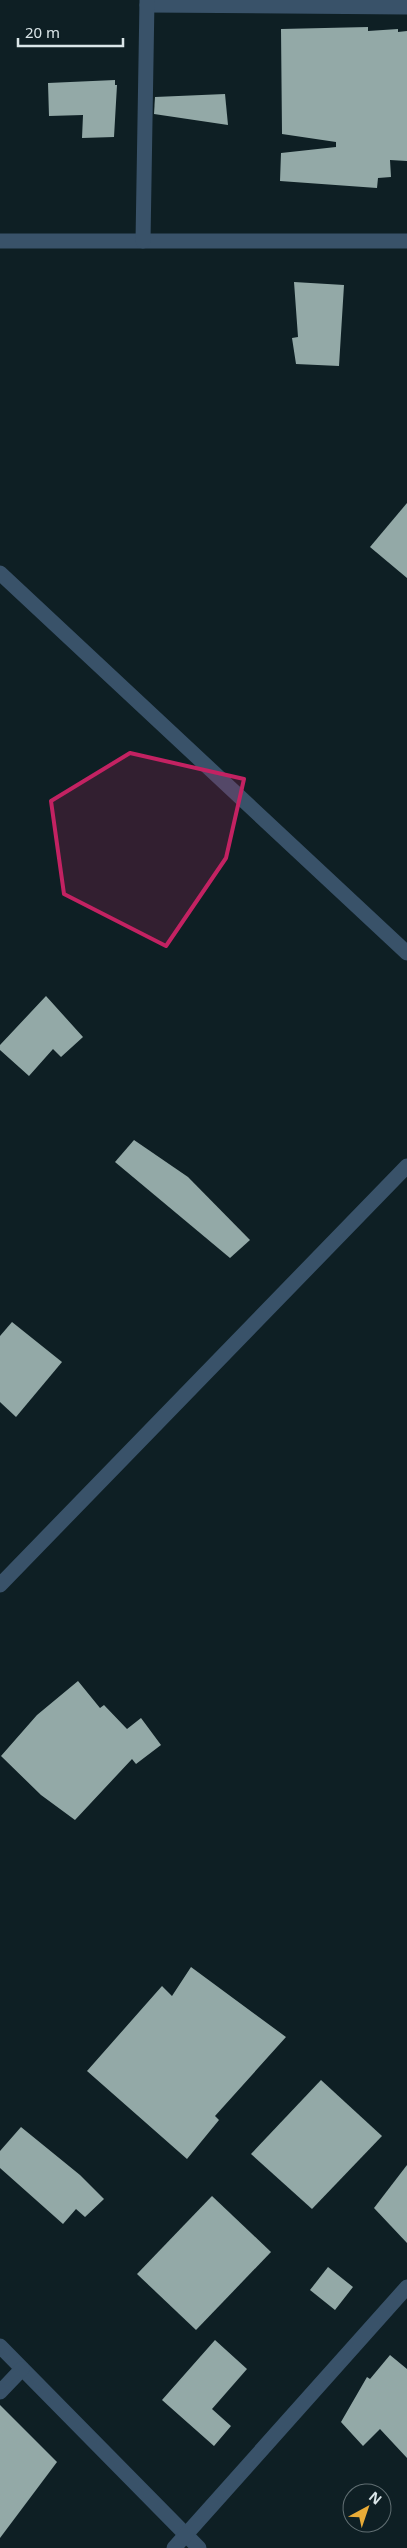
<svg xmlns="http://www.w3.org/2000/svg" width="407" height="2548" viewBox="0 0 407 2548" font-family="'Noto Sans',sans-serif">
<rect width="100%" height="100%" fill="#0e1f24"/>
<g fill="#93a9a7">
<polygon points="368,27 368,31 398,29 398,32 407,31 407,161 390,160 391,177 378,178 377,188 280,181 281,153 336,147 336,142 282,134 281,29"/>
<polygon points="115,80 115,85 117,85 114,137 82,138 83,115 49,116 48,83"/>
<polygon points="225,94 228,125 154,114 155,97"/>
<polygon points="294,282 344,285 339,366 296,364 292,338 298,337"/>
<polygon points="407,503 407,578 370,547"/>
<polygon points="46,996 83,1037 61,1057 53,1049 29,1076 0,1050 0,1045"/>
<polygon points="134,1140 188,1177 250,1240 230,1258 115,1162"/>
<polygon points="12,1322 62,1362 16,1417 0,1402 0,1336"/>
<polygon points="78,1681 100,1708 104,1705 127,1729 141,1718 161,1745 136,1764 132,1759 75,1820 41,1795 1,1756 37,1715"/>
<polygon points="191,1967 286,2037 215,2116 219,2120 187,2159 87,2071 162,1986 172,1996"/>
<polygon points="321,2080 382,2136 312,2209 251,2154"/>
<polygon points="21,2127 80,2175 104,2199 85,2217 76,2209 63,2224 0,2168 0,2151"/>
<polygon points="407,2165 407,2243 374,2208"/>
<polygon points="212,2196 271,2252 196,2330 137,2274"/>
<polygon points="328,2267 353,2287 335,2310 310,2290"/>
<polygon points="215,2340 247,2369 212,2409 231,2426 214,2446 162,2400"/>
<polygon points="390,2355 407,2369 407,2458 380,2429 363,2446 341,2422 367,2377 370,2379"/>
<polygon points="0,2405 57,2462 0,2538"/>
</g>
<g fill="none" stroke-linecap="round" stroke-linejoin="round">
<g stroke="#395269" stroke-width="15">
<polyline points="147,5 407,7"/>
<polyline points="0,241 407,241"/>
<polyline points="143,241 147,0"/>
<polyline points="0,573 407,953"/>
<polyline points="0,1585 407,1166"/>
<polyline points="0,2346 199,2548"/>
<polyline points="0,2392 22,2369"/>
<polyline points="174,2548 407,2287"/>
</g>
</g>
<path fill="#c32262" fill-opacity="0.2" stroke="#c32262" stroke-width="4" stroke-linejoin="round" d="M130,753L244,779L226,858L166,946L64,894L51,801Z"/>
<g transform="translate(367 2508) rotate(40)"><circle r="24" fill="#0e1f24" stroke="#606e72"/>
<path d="M0-4L9 19L0 12L-9 19Z" fill="#e8ab37"/>
<text y="-8" font-size="14" font-weight="bold" text-anchor="middle" fill="#dae5e8">N</text>
</g>
<path d="M18 38v8h105v-8" fill="none" stroke="#dae5e8" stroke-width="2.5"/>
<text x="25" y="38" font-size="15" fill="#dae5e8" stroke="#0e1f24" stroke-width="4" paint-order="stroke">20 m</text>
</svg>
